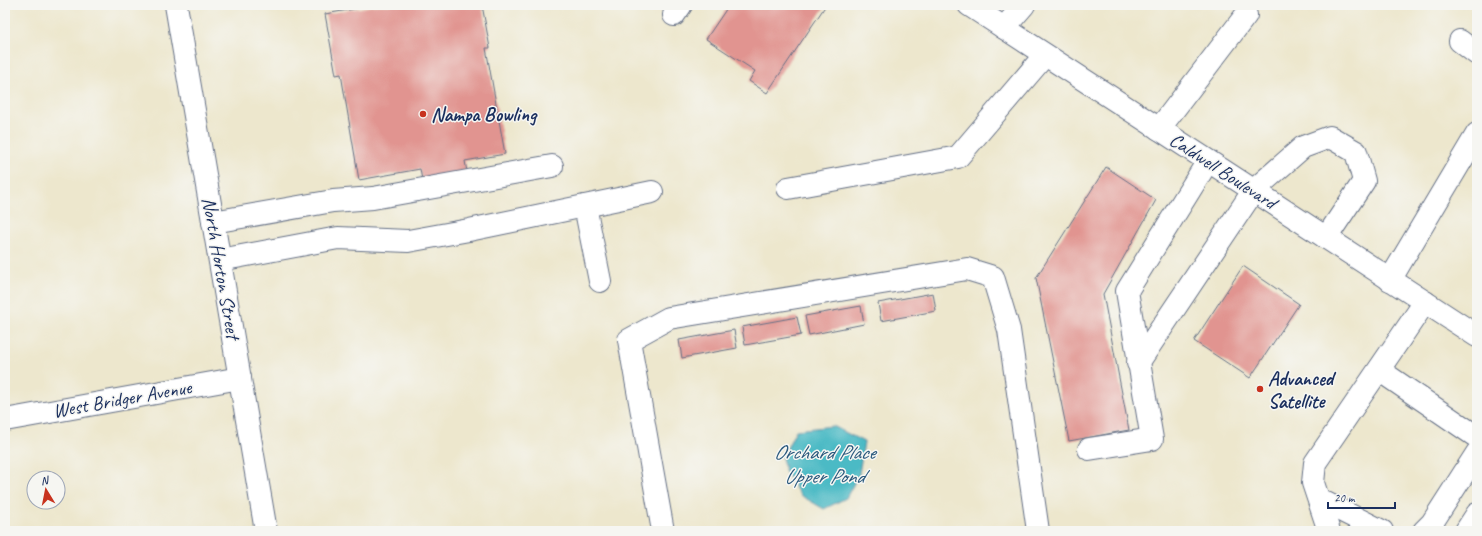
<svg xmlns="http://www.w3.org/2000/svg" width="1482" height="536" viewBox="0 0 1482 536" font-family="Caveat,sans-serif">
<rect width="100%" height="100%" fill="#f6f6f2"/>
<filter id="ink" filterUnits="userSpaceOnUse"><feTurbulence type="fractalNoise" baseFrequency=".025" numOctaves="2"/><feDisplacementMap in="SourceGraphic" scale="8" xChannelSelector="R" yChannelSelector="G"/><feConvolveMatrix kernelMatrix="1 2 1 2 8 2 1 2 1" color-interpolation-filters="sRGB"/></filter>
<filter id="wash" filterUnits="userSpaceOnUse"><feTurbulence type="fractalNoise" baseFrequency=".012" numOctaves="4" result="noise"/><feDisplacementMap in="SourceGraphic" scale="16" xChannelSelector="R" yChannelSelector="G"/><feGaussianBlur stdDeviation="0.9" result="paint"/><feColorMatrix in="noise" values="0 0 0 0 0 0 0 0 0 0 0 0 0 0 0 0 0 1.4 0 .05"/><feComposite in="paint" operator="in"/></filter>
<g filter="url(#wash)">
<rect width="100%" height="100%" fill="#ede7cd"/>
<polygon fill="#4cbac5" stroke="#347492" points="833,426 864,442 859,474 846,498 824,509 800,495 786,473 782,458 796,430"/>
<g id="blocks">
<g fill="#e19490">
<polygon points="377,5 482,5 490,48 486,48 505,154 465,161 467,172 422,180 420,169 359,180 341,74 336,75 325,14"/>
<polygon points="729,5 826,5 767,93 749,81 755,71 706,39"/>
<polygon points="1106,167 1156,200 1103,294 1129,430 1069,441 1036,278"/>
<polygon points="1243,266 1299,304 1250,378 1194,341"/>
<polygon points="933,293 936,311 881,321 878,303"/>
<polygon points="861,306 864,324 809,335 805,316"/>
<polygon points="797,317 801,335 745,345 742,327"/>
<polygon points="734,330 737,348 682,358 679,340"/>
</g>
</g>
</g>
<g filter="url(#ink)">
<use href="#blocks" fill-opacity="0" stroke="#646f85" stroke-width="1"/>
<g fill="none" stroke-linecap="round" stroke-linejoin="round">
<defs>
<g id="minor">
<polyline points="176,5 266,531"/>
<polyline points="674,15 681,5"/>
<polyline points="1004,28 1024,5"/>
<polyline points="1460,41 1477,54"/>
<polyline points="1159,129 1246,15"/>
<polyline points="788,188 958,157 1045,55"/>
<polyline points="585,206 600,281"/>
<polyline points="213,222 333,201 373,198 552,166"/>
<polyline points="220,260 338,238 408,241 469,230 652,192"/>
<polyline points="1390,280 1477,134"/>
<polyline points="1138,363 1254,190 1303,147 1330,137 1356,152 1364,181 1326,238"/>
<polyline points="1379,370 1477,437"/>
<polyline points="5,420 240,378"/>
<polyline points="1089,449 1152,439 1127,291 1208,161"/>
<polyline points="1320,500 1382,531"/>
<polyline points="663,531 629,340 669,318 967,269 993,277 1009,330 1038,531"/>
<polyline points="1329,531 1313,483 1315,463 1425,302"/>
<polyline points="1424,531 1432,523 1477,453"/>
<polyline points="1466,531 1477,514"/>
</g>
<polyline id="major" points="969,5 1477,336"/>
</defs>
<use href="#minor" stroke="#646f85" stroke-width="24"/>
<use href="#major" stroke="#646f85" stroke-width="24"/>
<use href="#minor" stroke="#fff" stroke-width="22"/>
<use href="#major" stroke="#fff" stroke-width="22"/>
</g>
</g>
<g fill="#c8321e" stroke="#f6f6f2" stroke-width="1.5">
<circle cx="423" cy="114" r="4"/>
<circle cx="1260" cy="389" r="4"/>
</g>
<g text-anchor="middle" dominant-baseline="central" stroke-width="3" stroke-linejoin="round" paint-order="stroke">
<g font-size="20" font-weight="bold" fill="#1b2f5e" stroke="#f6f6f2" text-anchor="start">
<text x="431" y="114">Nampa Bowling</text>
<text x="1268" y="378">Advanced<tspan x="1268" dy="23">Satellite</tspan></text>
</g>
<g font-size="20" fill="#1b2f5e" stroke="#f6f6f2">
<text transform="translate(1223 171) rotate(33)">Caldwell Boulevard</text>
<text transform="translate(221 268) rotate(80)">North Horton Street</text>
<text transform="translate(122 399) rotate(-10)">West Bridger Avenue</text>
</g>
<g font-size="21" font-style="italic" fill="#2a597d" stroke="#f6f6f2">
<text x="824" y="452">Orchard Place<tspan x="824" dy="24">Upper Pond</tspan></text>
</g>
</g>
<rect width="1482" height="536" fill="none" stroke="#f6f6f2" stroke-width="20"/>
<g transform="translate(46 490) rotate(350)"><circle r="19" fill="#f6f6f2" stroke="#9ea6b7"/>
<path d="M0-3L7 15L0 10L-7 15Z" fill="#c8321e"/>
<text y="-6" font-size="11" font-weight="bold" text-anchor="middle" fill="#1b2f5e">N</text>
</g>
<path d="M1328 502v6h67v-6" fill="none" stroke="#1b2f5e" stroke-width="2"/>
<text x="1334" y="502" font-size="12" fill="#1b2f5e" stroke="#f6f6f2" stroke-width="3" paint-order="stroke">20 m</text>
</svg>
